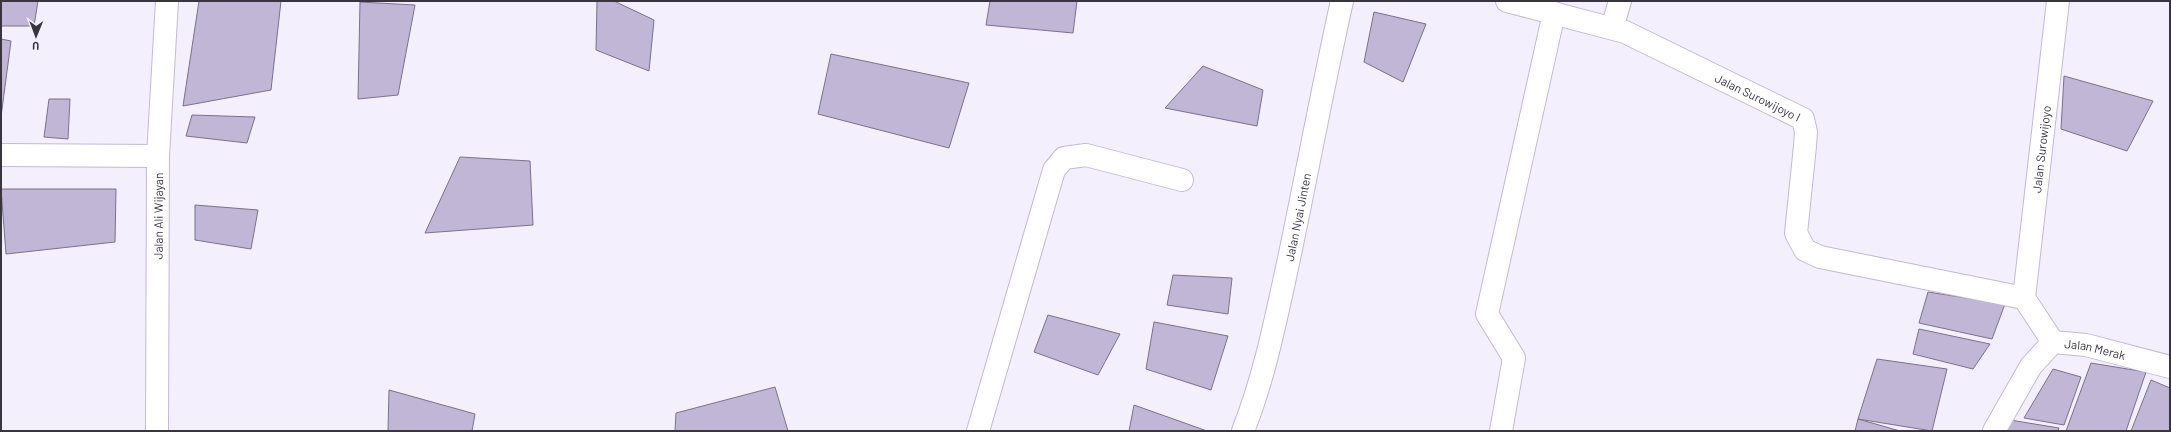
<svg xmlns="http://www.w3.org/2000/svg" width="2171" height="432" viewBox="0 0 2171 432" font-family="Barlow,sans-serif">
<rect width="100%" height="100%" fill="#f4effc"/>
<g fill="#c1b6d6" stroke="#7b718c">
<polygon points="1,1 38,1 34,26 1,26"/>
<polygon points="199,1 281,1 271,90 183,106"/>
<polygon points="597,1 614,1 654,20 649,71 596,50"/>
<polygon points="990,1 1077,1 1073,33 986,25"/>
<polygon points="360,2 415,5 398,95 358,99"/>
<polygon points="1374,12 1426,24 1403,82 1364,62"/>
<polygon points="1,39 11,41 1,117"/>
<polygon points="831,54 969,83 949,148 818,114"/>
<polygon points="1203,66 1263,90 1257,126 1165,108"/>
<polygon points="2064,76 2153,101 2127,151 2061,129"/>
<polygon points="49,99 70,99 68,139 44,137"/>
<polygon points="192,115 255,117 247,143 186,136"/>
<polygon points="460,157 530,161 533,225 425,233"/>
<polygon points="1,189 116,189 115,242 6,254"/>
<polygon points="195,205 258,210 251,249 195,240"/>
<polygon points="1173,275 1232,278 1228,314 1167,305"/>
<polygon points="1928,292 2005,304 1992,339 1919,323"/>
<polygon points="1048,315 1120,334 1098,375 1034,352"/>
<polygon points="1154,322 1228,336 1211,390 1146,369"/>
<polygon points="1919,329 1990,344 1973,369 1913,354"/>
<polygon points="1877,359 1947,369 1932,431 1858,419"/>
<polygon points="2091,363 2146,372 2126,431 2066,431"/>
<polygon points="2053,369 2081,377 2064,425 2024,418"/>
<polygon points="2151,380 2170,388 2170,431 2131,431"/>
<polygon points="775,387 788,431 675,431 676,413"/>
<polygon points="389,390 475,414 472,431 388,431"/>
<polygon points="1134,405 1207,431 1129,431"/>
<polygon points="1858,419 1900,431 1855,431"/>
<polygon points="2010,420 2059,428 2058,431 2007,431"/>
</g>
<g fill="none" stroke-linecap="round" stroke-linejoin="round">
<defs>
<g id="minor">
<path id="s1" d="M1507,1L1625,32L1803,119L1806,132L1805,146L1796,233L1805,250L1820,257L2024,298L2053,342"/>
<polyline points="1612,28 1620,1"/>
<polyline points="1,155 158,156"/>
<path id="s2" d="M2024,298L2058,1"/>
<path id="s3" d="M157,431L158,156L167,1"/>
<polyline points="978,431 1054,170 1064,158 1086,155 1182,180"/>
<path id="s4" d="M1243,431C1264,378 1275,323 1287,268C1306,179 1322,90 1342,1"/>
<polyline points="1501,431 1514,358 1487,314 1554,13"/>
<path id="s5" d="M1994,431L2031,366L2053,342L2086,345L2170,367"/>
</g>
</defs>
<use href="#minor" stroke="#c3b9d6" stroke-width="24"/>
<use href="#minor" stroke="#fff" stroke-width="22"/>
</g>
<g text-anchor="middle" dominant-baseline="central" stroke-width="3" stroke-linejoin="round" paint-order="stroke">
<g font-size="12" fill="#383440" stroke="#f4effc">
<text stroke="none"><textPath href="#s1" startOffset="270">Jalan Surowijoyo I</textPath></text>
<text stroke="none"><textPath href="#s2" startOffset="150">Jalan Surowijoyo</textPath></text>
<text stroke="none"><textPath href="#s3" startOffset="215">Jalan Ali Wijayan</textPath></text>
<text stroke="none"><textPath href="#s4" startOffset="221">Jalan Nyai Jinten</textPath></text>
<text stroke="none"><textPath href="#s5" startOffset="150">Jalan Merak</textPath></text>
</g>
</g>
<rect width="2171" height="432" fill="none" stroke="#383440" stroke-width="4"/>
<g transform="translate(36 36) rotate(181)" stroke="#f4effc" stroke-width="3" paint-order="stroke">
<path d="M0-3L7 15L0 10L-7 15Z" fill="#383440"/>
<text y="-6" font-size="11" font-weight="bold" text-anchor="middle" fill="#383440">U</text>
</g>
</svg>
